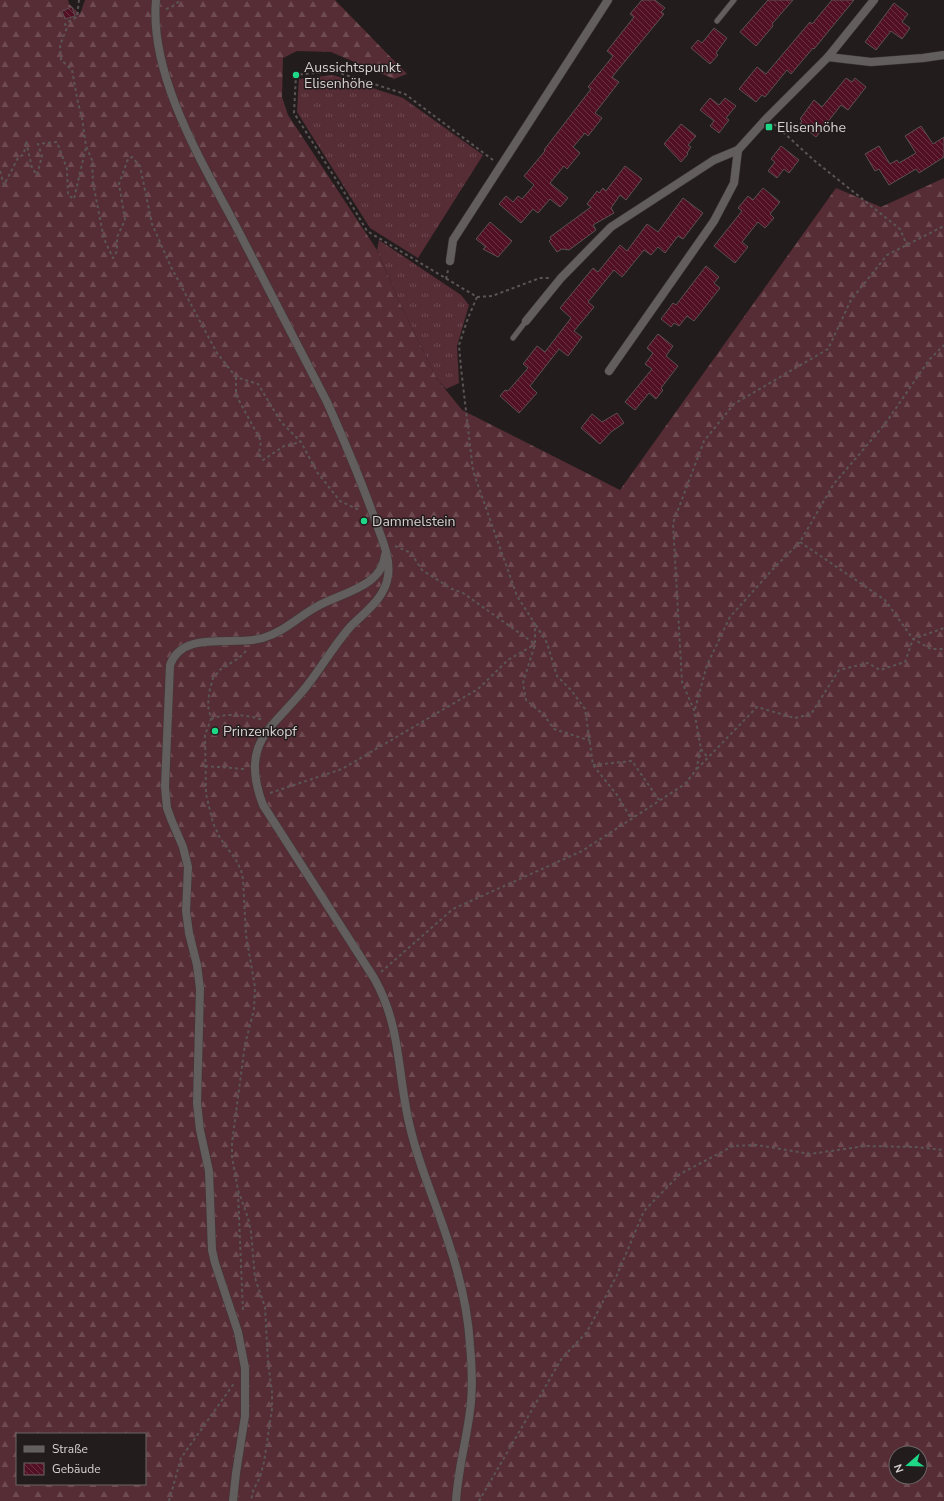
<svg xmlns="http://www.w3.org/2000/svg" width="944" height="1501" viewBox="0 0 944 1501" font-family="'Nunito Sans',sans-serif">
<defs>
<pattern id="grass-tufts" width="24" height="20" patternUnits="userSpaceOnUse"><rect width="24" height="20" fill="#562c35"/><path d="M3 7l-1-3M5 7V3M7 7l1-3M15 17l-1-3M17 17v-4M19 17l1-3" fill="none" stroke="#6e4a51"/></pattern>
<pattern id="forest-firs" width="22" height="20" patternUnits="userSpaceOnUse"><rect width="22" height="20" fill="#562c35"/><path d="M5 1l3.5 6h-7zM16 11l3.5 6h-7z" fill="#6e4a51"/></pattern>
<pattern id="building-back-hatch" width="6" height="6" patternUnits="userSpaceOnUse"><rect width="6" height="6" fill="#521025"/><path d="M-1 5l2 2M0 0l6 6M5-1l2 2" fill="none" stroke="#6a3244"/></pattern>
</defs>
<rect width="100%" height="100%" fill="#231c1d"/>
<g fill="url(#grass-tufts)">
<polygon points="333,75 403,98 483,155 418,258 370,228 297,112 299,79"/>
<polygon points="379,240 461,295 469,305 457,346 459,383 446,389 437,379 398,299 377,250"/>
</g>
<path fill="url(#forest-firs)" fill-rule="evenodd" d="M0,0H68L69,4L80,14L85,0H335L407,74L394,79L331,52L297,51L283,58L282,97L288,115L377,250L398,299L437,379L462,410L620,490L836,188L881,207L944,178V1501H0ZM17,1434H145V1484H17ZM896,1453H920V1477H896Z"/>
<g fill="url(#building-back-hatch)" stroke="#595051">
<polygon points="642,0 655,0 665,8 661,12 664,14 612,77 619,82 595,113 602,118 588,136 585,133 573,147 580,153 567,169 564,166 550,183 568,198 560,207 550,199 538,213 533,209 521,223 499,204 506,196 513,202 518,196 522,199 534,185 524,176 545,151 544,150 591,89 588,87 613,56 607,51 634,17 630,14"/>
<polygon points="768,0 793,0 772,24 773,26 756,46 740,32"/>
<polygon points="832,0 854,0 814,49 813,48 791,74 787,70 765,97 762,95 756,102 739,89 757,67 766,74 810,22 812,24"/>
<polygon points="894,3 908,14 902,22 910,28 902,39 891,31 876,50 865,42"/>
<polygon points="72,7 75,16 65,19 62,11"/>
<polygon points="714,28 727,38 716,53 718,55 710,64 691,48 698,40 702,43"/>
<polygon points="846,78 852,82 855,78 866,87 848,110 841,105 816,137 800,124 802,121 800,119 814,100 822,107"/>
<polygon points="710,98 719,105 725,98 736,106 726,118 729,120 719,133 710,126 714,121 700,110"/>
<polygon points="681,124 696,136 688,145 691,147 687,153 688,154 681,162 664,144"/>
<polygon points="921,126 933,144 944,137 944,157 919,173 916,169 889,185 879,169 875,171 865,154 879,146 890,164 897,160 899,163 916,153 905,136"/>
<polygon points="781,146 799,160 789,173 784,169 777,178 768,171 775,162 771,159"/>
<polygon points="625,166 642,179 626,200 620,195 611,208 614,213 593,225 596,230 569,250 562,249 557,252 549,241 551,239 550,237 591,207 587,204 597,191 599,193 603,188 606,191"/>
<polygon points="763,188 780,202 770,214 774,218 765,228 758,222 742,242 748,247 735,263 714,246 742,211 738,208 748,196 753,200"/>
<polygon points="683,198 703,213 683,239 678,236 665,253 658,247 651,255 644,250 622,277 614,270 588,302 594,307 574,331 582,337 568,356 559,349 530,386 537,393 519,413 500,396 505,390 508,391 528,368 523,364 537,346 545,352 571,318 560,308 593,268 598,272 620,245 627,251 647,224 658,232"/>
<polygon points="490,222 512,241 498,257 483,249 486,247 476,239"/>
<polygon points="706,266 719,277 714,283 720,288 694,321 687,316 679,326 674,323 671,327 661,319 673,303 676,305"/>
<polygon points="658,334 673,346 666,356 678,366 661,388 663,390 656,399 649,393 635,410 625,402 652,369 645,364 653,353 647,348"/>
<polygon points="617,413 624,423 611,432 600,444 581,428 592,414 602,422"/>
</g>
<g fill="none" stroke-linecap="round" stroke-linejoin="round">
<defs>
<g id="service">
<polyline points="717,21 734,0"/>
<polyline points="513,338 526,321"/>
</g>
<g id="minor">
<path d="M156,0C149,78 205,167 240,234C269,290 298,346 327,402C344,440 360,478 374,517C380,535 391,556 388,576C385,598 366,611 351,626C334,645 322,667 306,687C272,729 239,742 263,805L374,978C402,1027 397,1075 410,1127C419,1167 437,1205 449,1244C460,1277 468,1311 470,1345C472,1367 473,1390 470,1411C466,1442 458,1470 456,1501"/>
<polyline points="828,57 871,62 923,58 944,55"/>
<polyline points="450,261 453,240 608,0"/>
<polyline points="526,321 561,278 611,227 714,160 738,150 767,118 828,57 874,0"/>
<polyline points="609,371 714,221 734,183 738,150"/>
<path d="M233,1501L236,1473L245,1416V1368L238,1332L215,1263L212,1250L209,1171L200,1130L197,1103L200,989L197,965L189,933L186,911L188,867L183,847L171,819L167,808L165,787L170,665C183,629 234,647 263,638C284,632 299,616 318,606C341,593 382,587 385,555"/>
</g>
</defs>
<use href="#service" stroke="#40393a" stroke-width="6"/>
<use href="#minor" stroke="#40393a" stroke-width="9"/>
<g stroke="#5b5556" stroke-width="2" stroke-dasharray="3 3" stroke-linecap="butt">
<polyline points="79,0 77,17 65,24 67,28 60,45 61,60 72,70 78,103 82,118 86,146 92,160 93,183 104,239 113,258 117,251 117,237 125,220 119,184 128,159 132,157 140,166 152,224 171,267 217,353 236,377 258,384 281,422 301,442 317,472 340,501 357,509 360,506"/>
<polyline points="166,9 173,6 181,0"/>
<polyline points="774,124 816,162 900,229 907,245"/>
<polyline points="493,160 405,94 333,71 296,75 294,113 344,192 367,231 477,297 468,318 459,345 461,368 473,471 517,596 535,624 535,644 523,683 526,700 544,715 554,729 591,741"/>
<polyline points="0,171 4,185 18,158 24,154 26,141 32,168 37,175 42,156 38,144 57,142 67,169 68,195 74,199 86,147"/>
<polyline points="446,279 448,270"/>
<polyline points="477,297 492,296 540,278 549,278"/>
<polyline points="236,377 236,395 261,441 259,454 263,460 284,446 301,442"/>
<polyline points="800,542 885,600 913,639 931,649 944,649"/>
<polyline points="395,546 411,553 422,570 452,589 463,593 535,644"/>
<polyline points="536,625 547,643 557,676 571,690 585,709 593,765 617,795 632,820"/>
<polyline points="246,651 239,658 221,669 213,678 209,693 208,706 211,719 205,735 206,794 213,823 220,838 236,860 241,870 243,879 246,935 255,987 254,1010 245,1044 232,1143 232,1157 238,1190 248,1218 251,1232 255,1278 265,1307 268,1362 272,1392 272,1409 264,1462 260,1477 253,1491 251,1501"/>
<polyline points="695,709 707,665 730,617 773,569 800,542 833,485 885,424 929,360 944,345"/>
<path d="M211,719C229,712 246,715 264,720"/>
<polyline points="701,749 708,758"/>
<polyline points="593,765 632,761 659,800"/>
<polyline points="205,766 245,769"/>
<polyline points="697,769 757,707 795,718 811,714 839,670 868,663 880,670 905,662 913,639 944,628"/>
<polyline points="270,793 342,769 478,689 508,660 534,645"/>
<polyline points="381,972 453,909 582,851 685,784 696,770 701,749 694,710 682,682 673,523 704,441 734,404 828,349 851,300 887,255 944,226"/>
<polyline points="238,1193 243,1312"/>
<polyline points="169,1501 181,1458 235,1382"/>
<polyline points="479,1501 562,1358 587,1332 617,1275 644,1211 680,1174 733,1146 757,1145 810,1154 865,1146 915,1147 944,1150"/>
</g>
<use href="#service" stroke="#625e5e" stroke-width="5"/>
<use href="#minor" stroke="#625e5e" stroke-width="8"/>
</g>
<g fill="#1fd887" stroke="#231c1d" stroke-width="1.5">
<circle cx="296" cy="75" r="4"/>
<rect x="765" y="123" width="8" height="8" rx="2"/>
<circle cx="364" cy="521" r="4"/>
<circle cx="215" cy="731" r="4"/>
</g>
<g text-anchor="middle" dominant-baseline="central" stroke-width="3" stroke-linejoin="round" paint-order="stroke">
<g font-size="14" fill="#d7d1d2" stroke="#231c1d" text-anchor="start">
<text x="304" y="67">Aussichtspunkt<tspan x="304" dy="16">Elisenhöhe</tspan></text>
<text x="777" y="127">Elisenhöhe</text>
<text x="372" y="521">Dammelstein</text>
<text x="223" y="731">Prinzenkopf</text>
</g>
</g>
<rect x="16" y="1433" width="130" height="52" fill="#231c1d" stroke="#6b6465"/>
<rect x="24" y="1446" width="20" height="6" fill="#625e5e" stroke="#6b6465"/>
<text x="52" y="1453" font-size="12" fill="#d7d1d2">Straße</text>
<rect x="24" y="1463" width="20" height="12" fill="url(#building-back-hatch)" stroke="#6b6465"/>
<text x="52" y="1473" font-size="12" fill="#d7d1d2">Gebäude</text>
<g transform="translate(908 1465) rotate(250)"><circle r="19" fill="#231c1d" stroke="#6b6465"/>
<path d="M0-3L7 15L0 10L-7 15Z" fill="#1fd887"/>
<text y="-6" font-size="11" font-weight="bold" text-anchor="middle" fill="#d7d1d2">N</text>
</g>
</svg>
